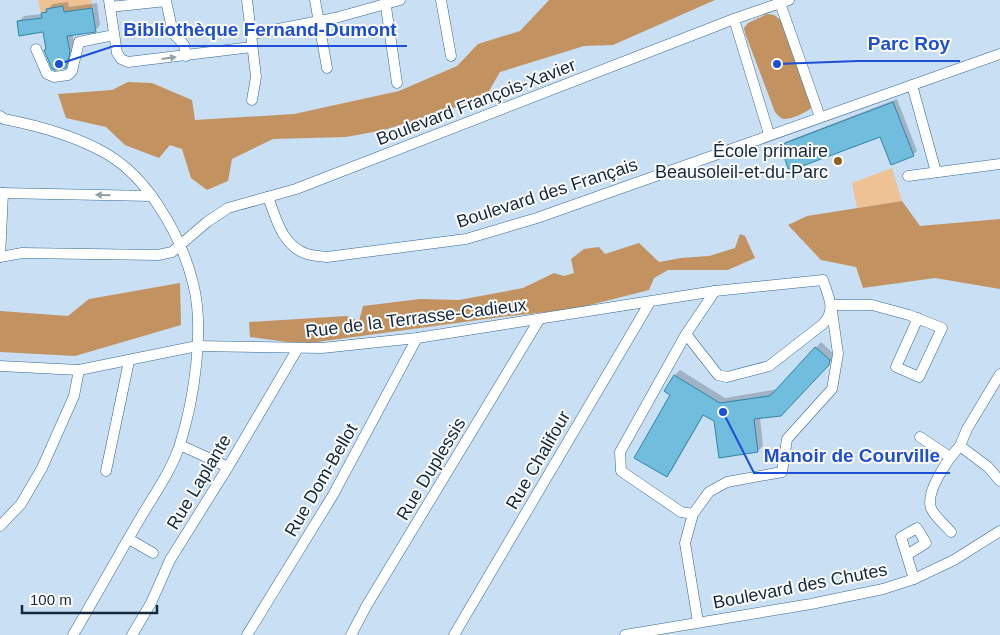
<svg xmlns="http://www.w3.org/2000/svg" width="1000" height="635" viewBox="0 0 1000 635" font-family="Helvetica,sans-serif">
<rect width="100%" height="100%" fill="#c9dff4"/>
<g fill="#eec294">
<polygon points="38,0 91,0 92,8 64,12 62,7 46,9 47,12 41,13"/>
<polygon points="892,168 902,201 857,208 852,183"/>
</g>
<g fill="#c29360">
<polygon points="549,0 715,0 613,45 584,46 500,72 485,98 384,130 346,137 273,139 232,159 228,181 207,190 191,178 182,149 170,145 159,158 125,145 106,127 66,118 58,94 112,90 128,82 152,83 192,100 195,120 294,114 399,91 457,66 478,44 520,31"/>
<path d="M767,14L774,15L782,21L812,107C808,112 787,122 781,118C778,116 777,114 775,112L745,33L744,28L748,23Z"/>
<polygon points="902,201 920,226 1000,219 1000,289 935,278 863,288 856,267 821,260 788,225 807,216"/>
<polygon points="740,234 745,236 755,258 728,270 668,270 654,278 649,290 574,309 501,317 302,344 250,337 249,322 346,316 359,321 363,306 420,299 459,300 523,288 554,273 564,276 574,273 571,259 584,249 599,247 605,254 639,243 659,262 681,258 709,256 735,248"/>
<polygon points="180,283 181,325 75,356 0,352 0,311 68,316 89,299"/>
</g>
<g fill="#0003">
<polygon points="68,2 69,7 97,3 100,25 95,31 73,34 74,46 70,62 64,67 47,48 44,31 18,22 24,16 42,14 53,4"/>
<polygon points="897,99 917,151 913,155 881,135 781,146 785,142"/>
<polygon points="821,342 835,355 834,358 781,414 760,417 763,446 758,451 715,420 704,414 672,470 666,475 672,395 675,375 680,370 725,398 779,389"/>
</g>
<g fill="#71bddd" stroke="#2f85a6">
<polygon points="63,6 64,12 92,8 96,32 67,36 70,52 66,68 55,70 52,69 44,50 46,49 43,32 19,36 17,21 42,18 41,13 47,12 46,9"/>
<polygon points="893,102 914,156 891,165 880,137 789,171 780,145"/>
<polygon points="815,347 830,360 829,365 781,416 754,419 758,452 719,458 714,421 703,415 667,477 634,458 670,395 664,391 674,375 720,403 769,396 772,394"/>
</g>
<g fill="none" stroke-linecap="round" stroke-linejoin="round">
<defs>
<g id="minor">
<polyline points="109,0 117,53 121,59 128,62 252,47"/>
<polyline points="247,0 256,77 252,100"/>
<polyline points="315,0 327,68"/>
<polyline points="385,0 397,83"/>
<polyline points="441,0 451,56"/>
<polyline points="780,3 820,117"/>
<polyline points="110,7 166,1 173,33 184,45 186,56"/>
<polyline points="734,19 769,134"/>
<polyline points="252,34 335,18 400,0"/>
<polyline points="36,49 47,74 54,77 68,75 72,71 79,42 114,35"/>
<polyline points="912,85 936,172"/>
<path d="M0,116L4,119C40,126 76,136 107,154C127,166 145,185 158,205C174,229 186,255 193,283C205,328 194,400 180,444C173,468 154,495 141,517C118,556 96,596 73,635"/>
<polyline points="908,176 1000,164"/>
<polyline points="0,193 152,196"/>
<path d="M268,197C276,218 282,246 307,254C313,256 321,256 327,257L466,239L537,218L1000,54"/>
<polyline points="0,257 22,253 158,255 172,252 207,222 228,208 296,189 734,19 789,0"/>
<polyline points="0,257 3,193"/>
<polyline points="831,305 872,305 909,315 942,328 919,377 896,367 918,318"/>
<path d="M0,366L79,370L197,346L322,348L417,338L715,291L823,280C828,297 837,309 823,324L769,366L727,377L718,375L686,334"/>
<polyline points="1000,374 967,429 960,446 988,467 1000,481"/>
<polyline points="920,437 950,457"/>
<polyline points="180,445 228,467"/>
<polyline points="106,471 129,361"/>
<polyline points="693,514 681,512 621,471 620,452 686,334 715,291"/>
<polyline points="0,526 21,504 42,468 74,396 79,370"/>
<path d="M951,532C945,525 934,516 931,508C925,491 949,458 960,446"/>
<polyline points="129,539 153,553"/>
<polyline points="907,555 926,543 917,528 901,537 914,579"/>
<polyline points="698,622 685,543 693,514 709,492 727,482 782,472 787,439 832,389 838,354 832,311"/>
<polyline points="132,635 151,603 170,560 228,467 298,348"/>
<polyline points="247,635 333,495 417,338"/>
<polyline points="351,635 367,605 539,320"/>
<polyline points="454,635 650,302"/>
<polyline points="625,635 811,604 883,589 914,579 954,560 1000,531"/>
</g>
</defs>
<use href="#minor" stroke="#316796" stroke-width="11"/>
<use href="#minor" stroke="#fff" stroke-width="10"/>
</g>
<defs><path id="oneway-solid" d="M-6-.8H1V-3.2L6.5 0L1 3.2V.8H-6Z" transform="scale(1.25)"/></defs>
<g fill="#959fa8">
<use href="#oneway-solid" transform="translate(169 58) rotate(-7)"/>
<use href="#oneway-solid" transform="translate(103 195) rotate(-179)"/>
</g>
<circle fill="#965f18" stroke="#fdfdfd" stroke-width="2" cx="838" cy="161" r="5"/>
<g text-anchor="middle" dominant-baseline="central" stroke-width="4" stroke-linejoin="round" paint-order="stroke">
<g font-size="18" fill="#13293e" stroke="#fdfdfd">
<text transform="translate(476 102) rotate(-21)">Boulevard François-Xavier</text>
<text transform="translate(547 193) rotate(-18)">Boulevard des Français</text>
<text transform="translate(416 318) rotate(-7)">Rue de la Terrasse-Cadieux</text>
<text transform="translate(538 460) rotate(-60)">Rue Chalifour</text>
<text transform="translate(431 469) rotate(-59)">Rue Duplessis</text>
<text transform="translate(321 480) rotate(-60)">Rue Dom-Bellot</text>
<text transform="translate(199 482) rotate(-59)">Rue Laplante</text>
<text transform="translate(800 586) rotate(-11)">Boulevard des Chutes</text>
</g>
<g font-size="18" fill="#13293e" stroke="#fdfdfd" text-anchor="end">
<text x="828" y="151">École primaire<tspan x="828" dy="21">Beausoleil-et-du-Parc</tspan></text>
</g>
</g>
<path fill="none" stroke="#1d4ed8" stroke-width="2" d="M59 64L114 46H407M777 64L858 61H960M723 412L754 473H950"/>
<g fill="#1d4ed8" stroke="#fdfdfd" stroke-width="2">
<circle cx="59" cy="64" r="5"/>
<circle cx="777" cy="64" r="5"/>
<circle cx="723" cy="412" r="5"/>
</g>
<g font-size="19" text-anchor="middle" font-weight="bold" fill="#1d4ed8" stroke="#fdfdfd" stroke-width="4" stroke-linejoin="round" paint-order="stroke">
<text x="260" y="36">Bibliothèque Fernand-Dumont</text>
<text x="909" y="50">Parc Roy</text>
<text x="852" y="462">Manoir de Courville</text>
</g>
<path d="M22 605v8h135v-8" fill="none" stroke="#13293e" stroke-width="2.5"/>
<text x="30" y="605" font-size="15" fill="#13293e" stroke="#fdfdfd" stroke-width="4" paint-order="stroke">100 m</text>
</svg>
